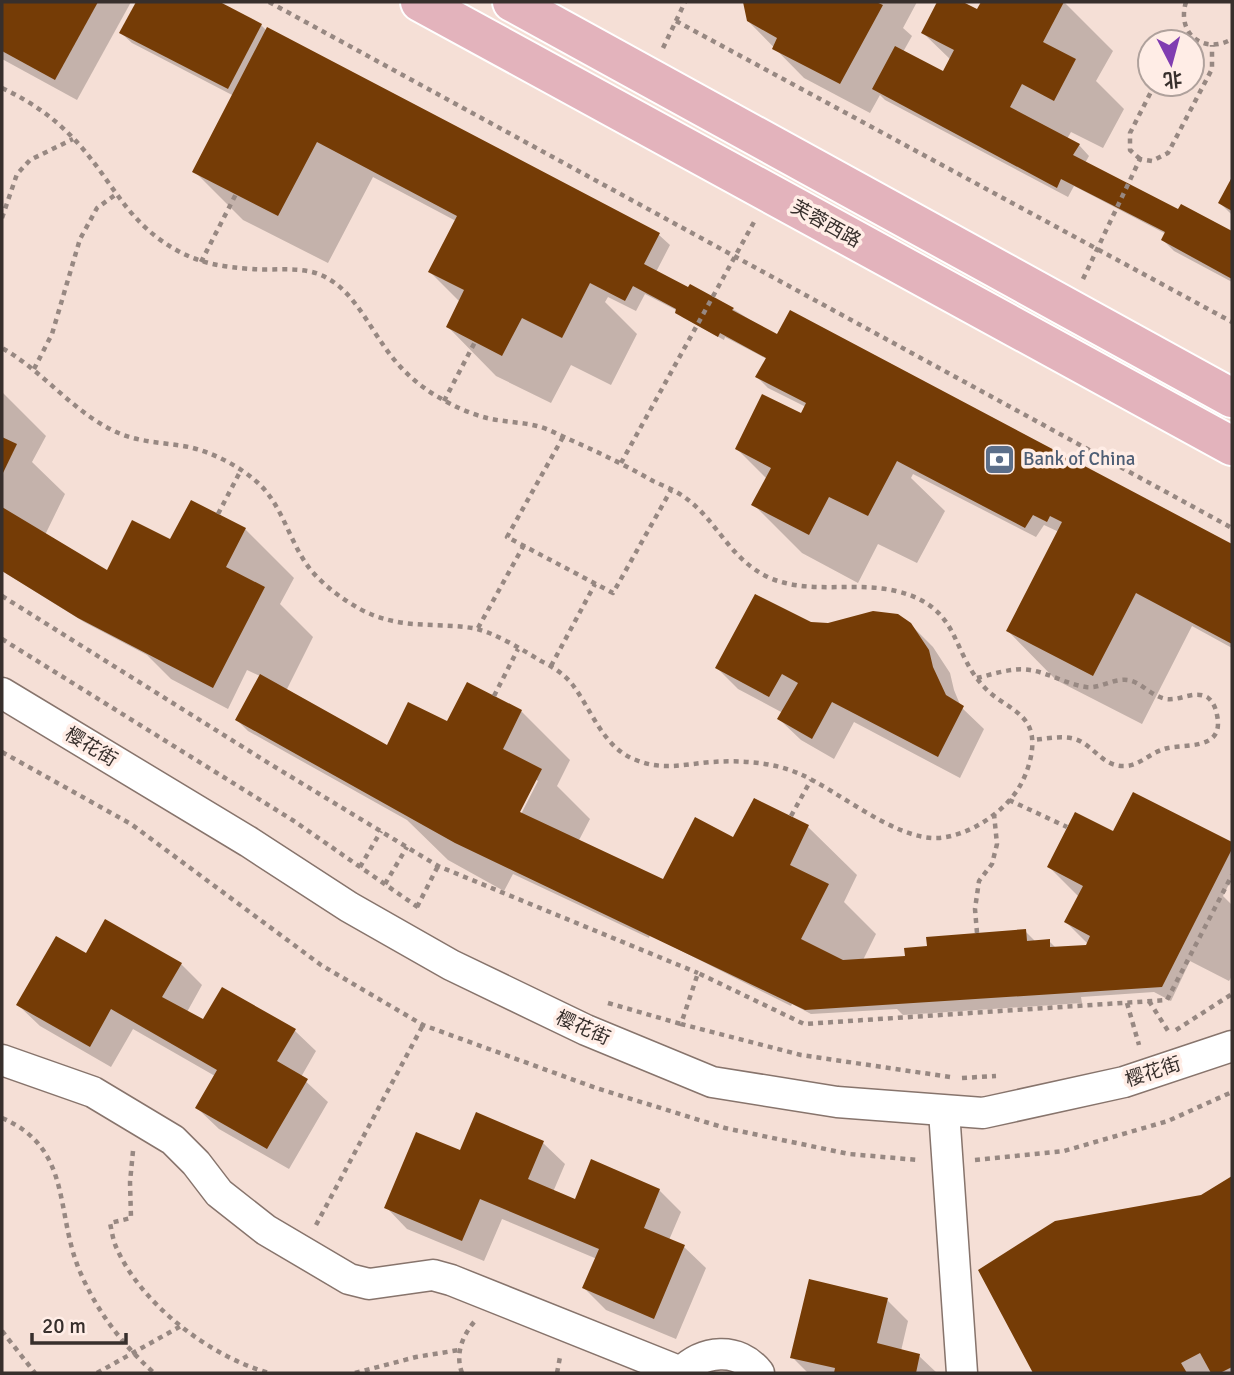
<svg xmlns="http://www.w3.org/2000/svg" width="1234" height="1375" viewBox="0 0 1234 1375" font-family="Signika,'Noto Sans SC',sans-serif">
<rect width="100%" height="100%" fill="#f5dfd6"/>
<g fill="#0003" fill-rule="evenodd">
<polygon points="2,2 131,2 77,100 2,59"/>
<polygon points="138,2 216,2 261,25 267,31 659,235 670,245 656,272 733,309 776,336 791,312 1232,546 1232,648 1192,626 1142,724 1056,680 1008,631 1059,532 1044,525 1036,537 913,474 911,478 945,511 917,563 878,544 858,583 802,553 753,504 767,479 737,449 801,416 806,407 768,388 757,377 767,359 725,337 724,340 682,317 678,311 645,294 636,311 608,297 605,302 637,334 611,385 571,365 551,403 496,376 448,327 460,302 430,272 456,221 373,177 328,263 243,220 195,172 234,96 132,43 121,33"/>
<polygon points="745,2 917,2 903,28 912,36 903,52 944,73 951,60 923,33 939,2 959,2 978,12 983,2 1064,2 1113,51 1096,81 1124,109 1103,148 1071,132 1067,139 1079,145 1089,156 1085,163 1179,211 1182,206 1232,233 1232,282 1174,251 1163,240 1166,234 1074,186 1068,197 885,100 880,95 870,113 804,78 748,21"/>
<polygon points="1232,181 1232,215 1220,203"/>
<path d="M2,392L46,436L32,462L65,494L45,535L107,572L171,542L245,529L294,578L280,604L313,637L286,691L386,746L447,723L468,685L521,711L570,760L557,786L590,819L578,842L664,882L734,839L755,800L808,827L857,875L844,902L876,934L863,960L907,957L1025,931L1036,942L1049,941L1056,948L1087,947L1088,944L1066,922L1079,897L1049,867L1113,834L1191,823L1232,844V878L1223,896L1232,905V976L1229,981L1190,961L1171,1001L1154,992L1081,997L1082,1003L903,1015L897,1009L811,1014L792,1004L791,1006L650,935L649,938L513,874L504,891L448,860L407,820L248,731L237,720L260,676L247,670L228,709L171,679L147,655L84,622L2,571ZM535,779L538,781L521,814H517Z"/>
<polygon points="810,624 910,624 933,647 950,673 954,690 961,707 984,729 960,778 854,722 834,759 801,740 779,719 783,713 738,689 717,668"/>
<polygon points="87,956 181,964 202,985 187,1012 204,1022 294,1030 316,1051 301,1077 328,1102 289,1169 219,1129 197,1108 215,1076 133,1029 111,1067 40,1026 18,1005"/>
<polygon points="543,1143 565,1164 553,1192 576,1201 659,1190 681,1212 669,1240 684,1247 706,1268 676,1339 606,1310 584,1288 597,1259 502,1219 484,1261 407,1229 386,1207 460,1152"/>
<polygon points="1232,1179 1232,1373 1035,1373 980,1271 1202,1196"/>
<polygon points="887,1300 908,1321 901,1351 919,1356 937,1373 808,1373 792,1357"/>
</g>
<g fill="#753c06">
<polygon points="2,2 98,2 55,80 2,51"/>
<polygon points="136,2 220,2 262,24 228,89 119,33"/>
<polygon points="743,2 876,2 883,5 840,84 772,49 777,38 747,21"/>
<polygon points="937,2 963,2 977,9 981,2 1064,2 1043,42 1076,59 1054,101 1022,84 1010,107 1080,144 1073,155 1178,209 1181,204 1232,231 1232,279 1161,240 1165,232 1061,179 1057,188 872,89 895,46 943,71 954,50 921,33"/>
<polygon points="267,27 660,233 644,264 688,287 690,284 734,308 732,310 777,334 790,310 1232,544 1232,644 1136,593 1093,676 1006,631 1062,522 1050,516 1047,522 1033,515 1025,528 897,461 868,516 829,497 809,535 751,505 771,468 735,449 762,394 801,413 806,403 755,377 766,358 720,333 718,337 675,313 676,309 633,286 625,301 590,283 562,338 522,318 502,356 446,327 464,290 428,272 457,216 317,142 278,216 192,172"/>
<polygon points="1232,177 1232,211 1218,203"/>
<polygon points="2,437 17,444 2,475"/>
<polygon points="191,500 246,528 226,567 265,587 213,688 78,618 2,571 2,507 107,570 132,520 170,539"/>
<polygon points="755,594 811,622 828,623 873,611 898,614 911,623 929,650 933,667 946,695 964,706 938,757 832,702 812,739 777,719 798,683 782,674 769,697 715,668"/>
<polygon points="260,674 387,745 408,702 447,721 467,682 522,710 503,749 542,769 520,812 663,879 695,817 733,837 754,798 809,825 790,865 829,884 801,939 843,960 905,956 904,948 927,946 926,937 1026,929 1027,941 1050,939 1050,947 1086,945 1090,936 1064,922 1083,886 1047,867 1075,812 1113,831 1133,792 1232,842 1232,849 1162,987 805,1010 455,843 235,720"/>
<polygon points="105,919 182,963 162,997 203,1019 222,987 296,1029 277,1061 308,1079 267,1149 195,1108 217,1070 111,1009 90,1047 16,1005 56,936 86,953"/>
<polygon points="476,1112 544,1141 528,1179 575,1199 591,1159 660,1189 644,1228 685,1245 654,1319 582,1288 599,1249 480,1199 462,1241 384,1208 416,1132 460,1150"/>
<polygon points="1232,1176 1232,1367 1220,1373 1211,1373 1200,1353 1181,1363 1187,1373 1033,1373 978,1270 1055,1221 1201,1195"/>
<polygon points="809,1279 888,1298 877,1343 920,1354 916,1373 834,1373 835,1368 790,1358"/>
</g>
<g fill="none" stroke-linecap="round" stroke-linejoin="round">
<defs>
<g id="minor">
<polyline points="2,693 249,842 349,907 451,965 586,1030 712,1082 837,1102 983,1113 1124,1082 1232,1046"/>
<polyline points="2,1060 93,1092 173,1140 196,1163 219,1193 266,1230 349,1279 369,1284 433,1275 451,1280 681,1372"/>
<polyline points="944,1111 962,1373"/>
<path d="M680,1373C703,1350 738,1346 759,1373"/>
</g>
<g id="major">
<polyline points="420,2 1232,446"/>
<polyline points="512,2 1232,398"/>
</g>
</defs>
<use href="#minor" stroke="#87746c" stroke-width="33"/>
<use href="#major" stroke="#fff" stroke-width="42"/>
<g stroke="#978882" stroke-width="4.5" stroke-dasharray="5 5" stroke-linecap="butt">
<polyline points="269,2 1232,528"/>
<path d="M1186,2C1176,34 1204,55 1232,39"/>
<polyline points="676,21 1232,322"/>
<polyline points="663,48 685,2"/>
<path d="M2,88C34,103 59,121 83,149C116,188 129,224 178,251C202,264 224,267 252,269C276,271 305,265 327,278C353,292 368,324 384,346C399,368 417,385 440,398C453,406 471,414 487,418C503,422 521,422 537,426C549,429 561,436 573,441C600,453 627,466 653,481C664,486 677,491 687,499C718,522 730,560 770,578C810,595 855,581 896,591C963,607 949,653 987,690C999,702 1018,709 1027,723C1038,740 1030,767 1021,784C1006,812 969,836 938,838C895,840 839,791 800,774C773,762 741,760 712,762C685,764 663,771 636,760C603,748 592,710 572,684C564,674 553,667 541,661C523,650 492,631 472,628C432,622 399,630 360,609C342,599 323,585 310,569C289,542 283,505 257,482C239,466 212,452 189,447C163,442 139,443 114,431C72,411 43,371 2,348"/>
<polyline points="1140,159 1130,150 1130,133 1155,84"/>
<polyline points="2,218 17,174 30,160 73,139"/>
<polyline points="201,262 236,194"/>
<polyline points="1083,279 1140,159 1152,161 1168,153 1212,69 1212,45"/>
<polyline points="34,369 52,334 80,239 97,208 115,195"/>
<polyline points="444,401 475,342"/>
<polyline points="563,437 507,537 613,593 671,490"/>
<polyline points="621,463 754,222"/>
<polyline points="218,514 241,470"/>
<polyline points="2,596 270,764 438,866 698,973"/>
<polyline points="478,628 524,545"/>
<polyline points="2,639 294,821 422,910"/>
<polyline points="551,666 595,584"/>
<path d="M977,678C994,674 1013,667 1030,670C1049,673 1066,684 1086,687C1100,689 1113,678 1128,680C1141,682 1151,696 1166,699C1180,701 1194,690 1207,697C1213,701 1216,709 1217,715C1225,752 1183,743 1164,749C1150,753 1139,766 1125,766C1102,767 1094,745 1075,739C1061,735 1046,739 1032,740"/>
<polyline points="494,696 518,649"/>
<polyline points="2,752 131,824 321,965 423,1025 596,1088 725,1128 849,1154 918,1160"/>
<polyline points="1009,800 1067,827"/>
<polyline points="791,816 811,780"/>
<polyline points="360,867 381,831"/>
<polyline points="385,884 407,847"/>
<polyline points="417,907 438,866"/>
<polyline points="977,933 975,909 979,881 992,864 997,844 994,814"/>
<polyline points="1149,1001 1170,1034"/>
<polyline points="608,1003 681,1024"/>
<polyline points="1127,1003 1139,1045"/>
<polyline points="1176,1030 1232,994"/>
<polyline points="950,1077 801,1055 681,1024 698,973 804,1024 1167,1000 1232,875"/>
<polyline points="962,1078 996,1076"/>
<path d="M2,1118C74,1149 54,1214 81,1274C98,1313 123,1345 154,1373"/>
<path d="M133,1151L130,1182L131,1218L110,1223C112,1232 113,1241 117,1249C142,1305 211,1357 269,1373"/>
<polyline points="975,1160 1064,1151 1168,1121 1232,1092"/>
<polyline points="316,1225 423,1025"/>
<polyline points="2,1331 35,1373"/>
<polyline points="97,1373 181,1326"/>
<polyline points="355,1373 416,1357 459,1350"/>
<path d="M462,1373C455,1354 462,1337 474,1322"/>
<polyline points="557,1373 560,1357"/>
</g>
<use href="#minor" stroke="#fff" stroke-width="30"/>
<use href="#major" stroke="#e3b3bc" stroke-width="38"/>
</g>
<defs>
<symbol id="bank-square" viewBox="-11 -11 22 22"><rect x="-9" y="-9" width="18" height="18" rx="4" fill="#5c6f8a" stroke="#ffede6"/><path d="M-6-4H6V4H-6ZM0-2.3a2.3 2.3 0 1 0 0 4.6a2.3 2.3 0 1 0 0-4.6Z" fill="#fff"/></symbol>
</defs>
<g fill-rule="evenodd">
<use href="#bank-square" x="982" y="442" width="35" height="35"/>
</g>
<g text-anchor="middle" dominant-baseline="central" stroke-width="7" stroke-linejoin="round" paint-order="stroke">
<g font-size="19" fill="#372f2c" stroke="#ffede6">
<text transform="translate(826 224) rotate(29)">芙蓉西路</text>
<text transform="translate(91 747) rotate(31)">樱花街</text>
<text transform="translate(583 1028) rotate(24)">樱花街</text>
<text transform="translate(1153 1072) rotate(-18)">樱花街</text>
</g>
<g font-size="19" fill="#4e5e75" stroke="#ffede6" text-anchor="start">
<text x="1023" y="459">Bank of China</text>
</g>
</g>
<rect width="1234" height="1375" fill="none" stroke="#372f2c" stroke-width="7"/>
<g transform="translate(1171 63) rotate(174)"><circle r="33" fill="#ffede6" stroke="#afa19c" stroke-width="2"/>
<path d="M0-5L12 26L0 18L-12 26Z" fill="#803db1"/>
<text y="-10" font-size="19" font-weight="bold" text-anchor="middle" fill="#372f2c">北</text>
</g>
<path d="M32 1333v10h94v-10" fill="none" stroke="#372f2c" stroke-width="3.5"/>
<text x="42" y="1333" font-size="21" fill="#372f2c" stroke="#ffede6" stroke-width="5" paint-order="stroke">20 m</text>
</svg>
